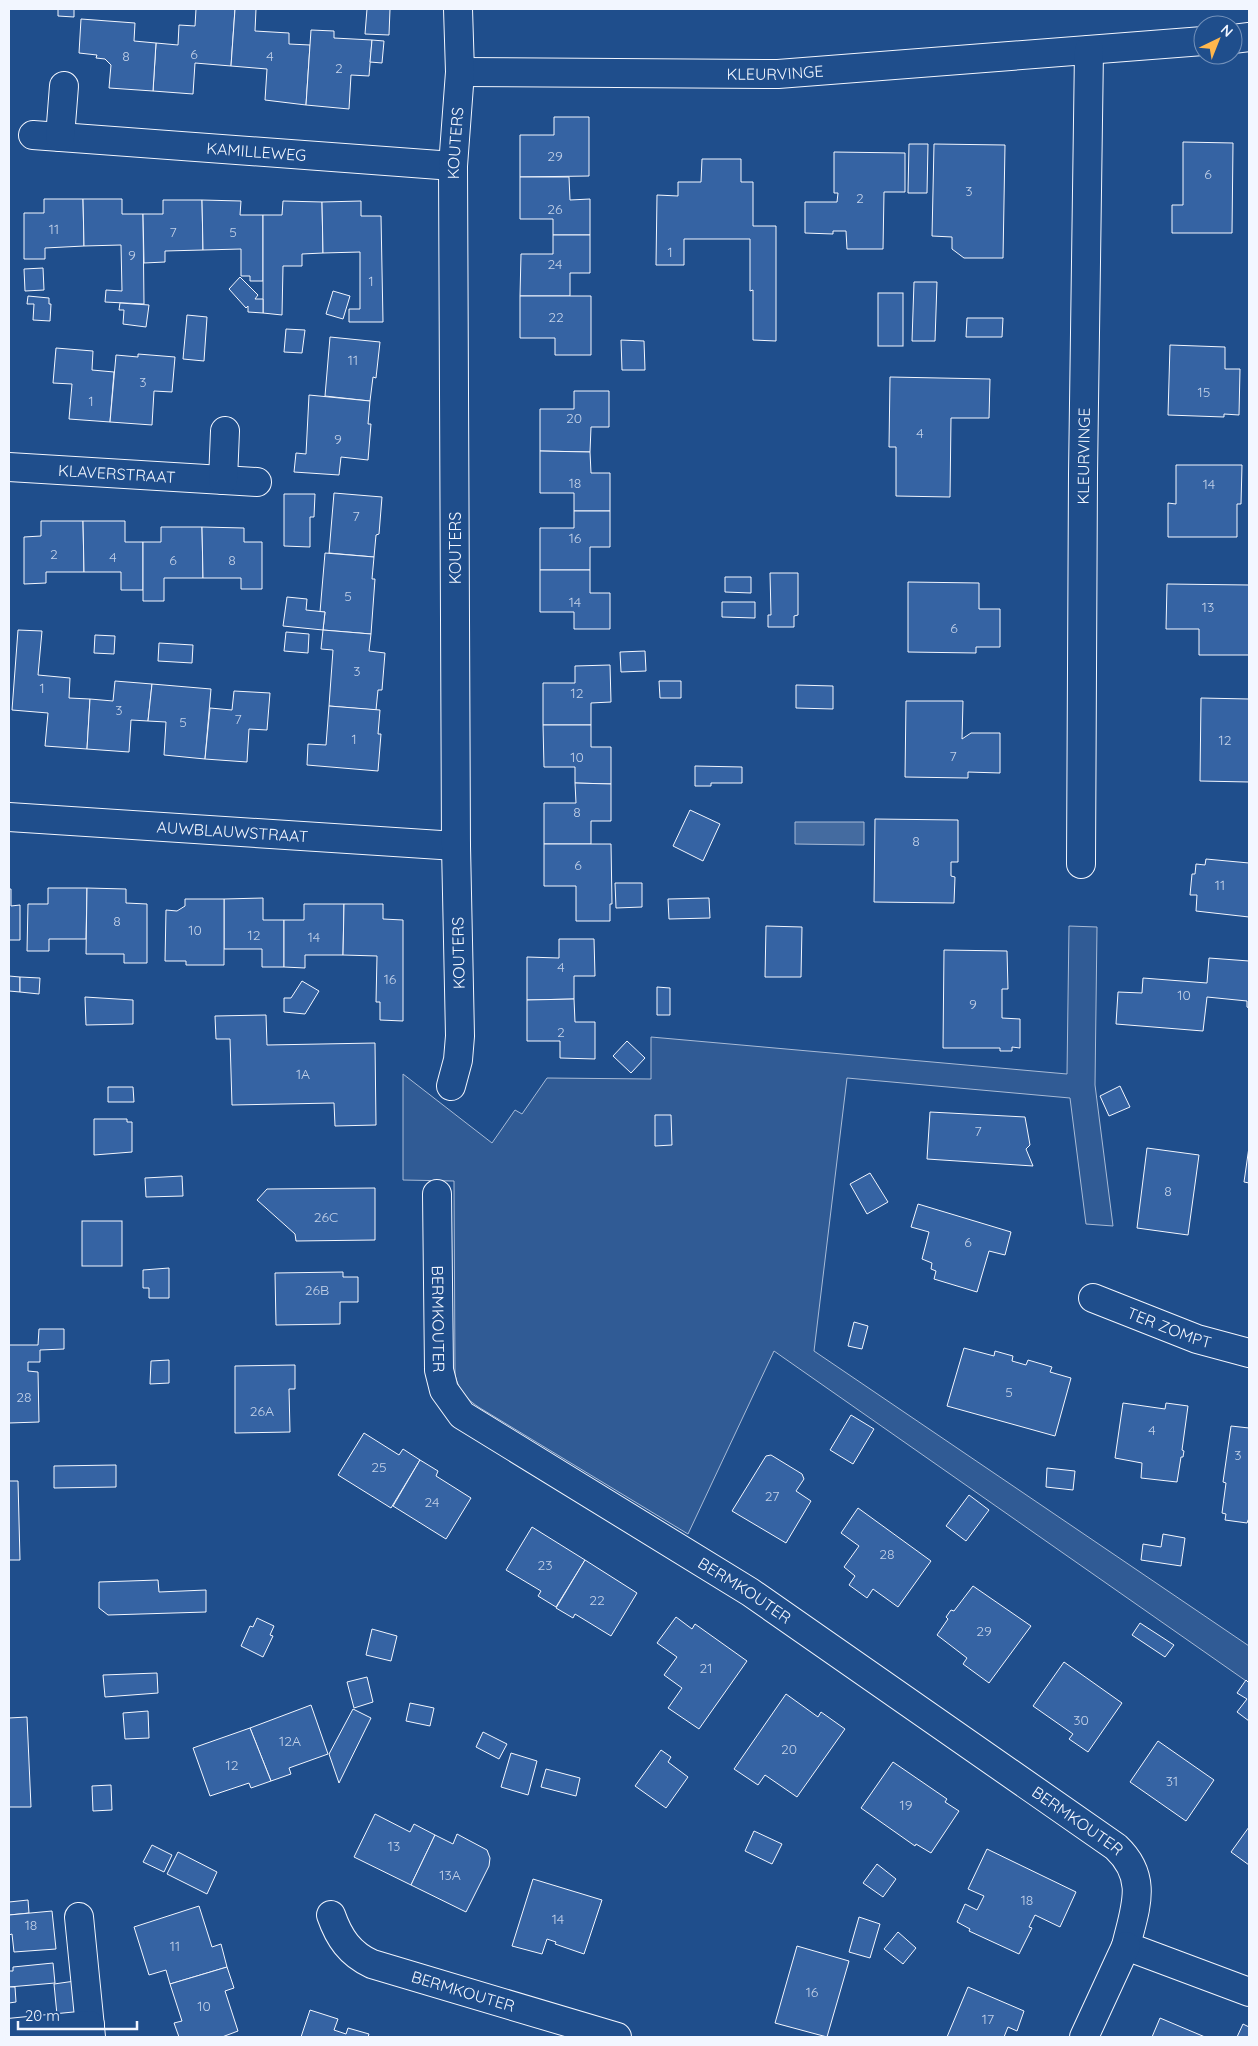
<svg xmlns="http://www.w3.org/2000/svg" width="1258" height="2046" viewBox="0 0 1258 2046" font-family="Quicksand,sans-serif">
<rect width="100%" height="100%" fill="#1f4e8c"/>
<path fill="#305b95" stroke="#a8bbd7" d="M1069,926L1097,927L1095,1085L1113,1226L1086,1224L1070,1098L847,1078L814,1351L1249,1646V1683L774,1351L688,1534L480,1408C466,1399 459,1391 455,1375L454,1181L403,1180V1074L492,1143L515,1110L522,1114L547,1078L651,1079V1037L1067,1074Z"/>
<polygon fill="#446ba0" stroke="#a8bbd7" points="795,822 864,822 864,845 795,844"/>
<g fill="#3563a3" stroke="#f2f6ff">
<polygon points="58,9 74,9 74,17 58,16"/>
<polygon points="196,9 235,9 231,66 195,63 193,94 153,91 156,43 178,45 179,25 195,26"/>
<polygon points="235,9 256,9 255,31 289,33 289,44 310,45 306,105 265,100 267,69 231,66"/>
<polygon points="367,9 390,9 389,35 365,34"/>
<polygon points="81,19 135,23 134,41 156,43 153,91 109,88 111,65 105,59 96,58 97,55 79,53"/>
<polygon points="311,30 334,31 334,38 372,40 369,76 351,75 349,109 306,105"/>
<polygon points="372,40 384,41 382,63 370,62"/>
<polygon points="554,117 589,117 589,176 520,177 520,135 554,135"/>
<polygon points="1183,142 1233,143 1232,233 1172,233 1172,205 1183,205"/>
<polygon points="909,144 928,144 927,193 908,193"/>
<polygon points="934,144 1005,145 1003,258 964,258 952,249 952,237 932,236"/>
<polygon points="834,152 905,153 905,192 884,192 883,249 847,249 846,231 833,231 833,234 805,233 805,202 837,202 838,193 834,193"/>
<polygon points="702,159 741,159 741,182 753,182 753,226 776,226 776,341 753,340 753,290 750,291 750,239 684,239 684,265 656,265 657,195 678,196 678,182 701,182"/>
<polygon points="520,177 569,177 570,200 590,199 590,235 553,235 553,219 520,219"/>
<polygon points="44,199 83,199 84,246 45,248 45,259 24,259 24,213 44,213"/>
<polygon points="83,199 122,199 122,214 143,214 144,304 105,302 106,290 122,291 121,245 84,246"/>
<polygon points="163,200 202,200 203,250 165,251 165,262 144,263 143,214 163,214"/>
<polygon points="202,200 241,201 240,215 263,215 263,281 250,281 250,276 241,276 241,249 203,250"/>
<polygon points="283,201 322,202 323,253 302,254 302,266 283,266 282,315 263,313 263,215 282,215"/>
<polygon points="361,201 361,216 381,216 383,322 349,322 349,309 360,309 360,252 323,253 322,202"/>
<polygon points="553,235 590,235 590,273 570,273 570,296 520,296 521,254 553,254"/>
<polygon points="43,268 44,290 25,291 24,269"/>
<polygon points="240,277 258,295 255,299 263,299 263,313 248,312 248,306 246,308 229,289"/>
<polygon points="914,282 937,282 935,341 912,341"/>
<polygon points="333,291 350,296 343,319 326,314"/>
<rect x="878" y="293" width="25" height="53"/>
<polygon points="28,296 49,298 49,304 51,304 50,321 33,320 34,304 27,304"/>
<polygon points="520,296 591,296 591,355 555,355 555,338 520,338"/>
<polygon points="120,303 149,305 146,327 123,324 124,310 119,310"/>
<polygon points="187,315 207,317 204,361 183,359"/>
<polygon points="967,318 1003,318 1002,337 966,337"/>
<polygon points="286,329 305,330 302,353 284,352"/>
<polygon points="330,337 380,342 376,378 373,377 370,401 325,396"/>
<polygon points="621,340 644,341 645,370 622,370"/>
<polygon points="1170,345 1225,347 1225,369 1240,369 1239,415 1224,414 1224,417 1168,415"/>
<polygon points="56,348 93,351 92,370 114,372 110,422 69,419 72,384 53,383"/>
<polygon points="138,354 175,357 172,392 154,391 152,425 110,422 116,355 138,357"/>
<polygon points="890,377 990,379 989,418 951,418 950,497 896,496 896,447 889,447"/>
<polygon points="574,391 609,391 609,427 591,427 590,452 540,451 540,409 574,409"/>
<polygon points="309,395 370,401 368,424 371,424 368,460 341,457 339,475 294,472 296,453 306,454"/>
<polygon points="540,451 590,452 591,473 610,473 610,511 574,511 574,493 540,493"/>
<polygon points="1176,465 1242,465 1241,504 1237,504 1237,537 1168,537 1168,503 1176,504"/>
<polygon points="334,493 382,497 379,534 376,535 374,557 329,553"/>
<polygon points="284,494 315,494 314,517 310,517 310,547 284,546"/>
<polygon points="574,511 610,511 610,547 590,547 590,570 540,570 540,528 574,528"/>
<polygon points="41,521 83,521 84,572 46,572 46,583 24,584 24,537 41,536"/>
<polygon points="83,521 125,521 125,542 143,542 143,590 121,590 121,572 84,572"/>
<polygon points="161,527 202,527 203,578 164,578 164,601 143,601 143,542 161,542"/>
<polygon points="202,527 244,528 244,542 262,542 262,589 241,589 241,578 203,578"/>
<polygon points="325,553 374,557 372,579 375,579 371,634 323,630 325,612 320,612"/>
<polygon points="540,570 590,570 590,593 610,593 610,629 574,629 574,612 540,612"/>
<polygon points="770,573 798,573 798,615 794,616 794,627 768,627 768,615 771,615"/>
<polygon points="725,577 751,577 751,593 725,592"/>
<polygon points="908,582 979,583 979,609 1000,609 1000,647 976,647 976,653 908,652"/>
<polygon points="1167,584 1249,585 1249,655 1199,655 1199,629 1166,629"/>
<polygon points="287,597 307,599 306,610 325,612 323,630 283,626"/>
<polygon points="722,602 755,602 755,618 722,617"/>
<polygon points="18,630 42,631 38,675 70,678 69,698 90,699 87,749 45,746 48,713 12,710"/>
<polygon points="323,630 371,634 369,651 385,653 382,690 378,690 376,710 329,706 333,650 321,649"/>
<polygon points="286,632 309,634 308,653 284,651"/>
<polygon points="95,635 115,636 114,654 94,653"/>
<polygon points="159,643 193,645 192,663 158,661"/>
<polygon points="645,651 646,671 621,672 620,652"/>
<polygon points="610,665 611,702 591,703 591,725 543,725 543,683 575,683 575,666"/>
<polygon points="115,681 152,684 148,721 131,720 129,752 87,749 90,699 113,701"/>
<polygon points="659,681 681,681 681,698 660,698"/>
<polygon points="152,684 211,689 205,759 164,755 166,722 148,721"/>
<polygon points="796,685 833,686 833,709 796,708"/>
<polygon points="234,691 270,693 267,730 249,729 247,762 205,759 210,708 232,710"/>
<polygon points="1201,698 1249,699 1249,782 1200,781"/>
<polygon points="906,701 963,701 962,739 971,733 1000,733 1000,773 968,772 968,778 905,777"/>
<polygon points="329,706 380,710 378,734 381,734 378,771 307,765 308,744 326,745"/>
<polygon points="543,725 591,725 591,747 611,747 611,784 575,783 575,767 544,767"/>
<polygon points="695,766 742,767 742,783 711,783 711,786 695,786"/>
<polygon points="575,783 611,784 611,821 591,821 591,844 544,844 544,803 576,803"/>
<polygon points="690,810 720,824 703,861 673,846"/>
<polygon points="875,819 958,820 958,862 951,862 951,876 955,877 954,903 874,902"/>
<polygon points="544,844 611,844 612,904 610,904 610,921 576,921 576,886 544,886"/>
<polygon points="1206,859 1249,863 1249,917 1196,911 1197,895 1190,895 1192,874 1195,874 1196,864 1205,865"/>
<polygon points="615,883 642,883 642,907 616,908"/>
<polygon points="48,888 87,888 86,939 49,939 49,951 27,951 28,904 48,904"/>
<polygon points="87,888 126,889 126,903 147,904 147,963 124,963 124,954 86,954"/>
<polygon points="9,889 11,889 11,906 20,905 20,940 9,940"/>
<polygon points="263,898 263,920 284,920 284,967 262,967 262,949 224,949 224,899"/>
<polygon points="709,898 710,918 669,919 668,899"/>
<polygon points="185,899 224,899 224,965 186,965 186,961 165,961 166,910 177,911 185,906"/>
<polygon points="304,904 344,904 343,955 305,955 305,968 284,967 284,920 304,920"/>
<polygon points="344,904 383,904 383,919 403,920 403,1021 380,1020 380,1002 376,1002 377,956 343,955"/>
<polygon points="766,926 802,927 801,977 765,977"/>
<polygon points="559,939 594,939 595,976 574,976 574,999 527,1000 527,957 559,958"/>
<polygon points="944,950 1007,951 1008,989 1002,989 1002,1018 1020,1019 1020,1048 1012,1047 1012,1051 1000,1051 1000,1048 943,1048"/>
<polygon points="1209,958 1249,961 1249,1008 1247,1007 1247,1001 1207,997 1203,1031 1116,1024 1118,992 1142,993 1143,978 1207,983"/>
<polygon points="9,976 20,977 20,992 9,991"/>
<polygon points="20,977 40,978 39,994 20,992"/>
<polygon points="302,981 319,991 305,1014 284,1012 284,998 291,998"/>
<polygon points="657,987 670,988 670,1015 657,1015"/>
<polygon points="85,997 133,1000 133,1024 86,1025"/>
<polygon points="574,999 575,1022 595,1022 595,1059 560,1058 560,1041 527,1041 527,1000"/>
<polygon points="266,1015 267,1045 375,1043 376,1125 335,1126 334,1103 232,1105 230,1039 216,1039 215,1016"/>
<polygon points="627,1041 645,1058 631,1073 613,1056"/>
<polygon points="1120,1086 1130,1107 1109,1116 1100,1096"/>
<polygon points="108,1087 133,1087 134,1102 108,1102"/>
<polygon points="930,1112 1025,1117 1030,1145 1026,1149 1033,1166 927,1159"/>
<polygon points="655,1115 671,1115 672,1145 655,1146"/>
<polygon points="94,1119 127,1119 127,1122 132,1122 132,1152 94,1155"/>
<polygon points="1249,1147 1249,1183 1244,1182"/>
<polygon points="1147,1148 1199,1155 1188,1235 1137,1228"/>
<polygon points="870,1173 888,1202 867,1214 850,1184"/>
<polygon points="182,1176 183,1196 146,1197 145,1178"/>
<polygon points="375,1188 375,1240 296,1241 295,1234 257,1200 267,1189"/>
<polygon points="918,1204 1011,1232 1005,1255 989,1251 977,1292 934,1279 936,1271 931,1269 932,1263 922,1259 929,1232 911,1227"/>
<rect x="82" y="1221" width="40" height="45"/>
<polygon points="169,1268 169,1298 149,1298 149,1288 143,1288 143,1270"/>
<polygon points="343,1272 343,1277 358,1277 358,1302 340,1302 340,1324 276,1325 275,1273"/>
<polygon points="854,1322 868,1326 862,1349 848,1346"/>
<polygon points="39,1329 64,1329 64,1349 40,1350 40,1362 28,1362 28,1371 38,1372 39,1422 9,1423 9,1345 38,1345"/>
<polygon points="964,1348 994,1356 995,1351 1013,1356 1012,1361 1026,1365 1028,1360 1052,1367 1050,1372 1071,1378 1055,1436 947,1406"/>
<polygon points="169,1360 169,1383 150,1384 151,1361"/>
<polygon points="295,1365 295,1389 289,1389 290,1432 235,1433 235,1366"/>
<polygon points="1123,1403 1165,1409 1166,1403 1188,1406 1182,1450 1184,1451 1183,1457 1181,1457 1177,1482 1141,1478 1142,1463 1115,1458"/>
<polygon points="851,1415 874,1429 853,1464 830,1450"/>
<polygon points="1231,1426 1249,1428 1249,1518 1247,1523 1225,1520 1226,1514 1222,1513 1226,1483 1223,1482"/>
<polygon points="364,1433 399,1455 403,1449 420,1460 391,1508 338,1475"/>
<polygon points="771,1455 802,1474 804,1479 796,1491 811,1501 786,1543 732,1511 766,1456"/>
<polygon points="420,1460 438,1471 436,1476 471,1498 446,1539 393,1506"/>
<polygon points="116,1465 116,1487 54,1488 54,1466"/>
<polygon points="1047,1468 1075,1471 1073,1490 1046,1487"/>
<polygon points="9,1481 18,1481 20,1560 9,1560"/>
<polygon points="969,1495 989,1510 966,1541 946,1526"/>
<polygon points="858,1508 931,1561 898,1607 873,1589 867,1598 849,1585 855,1576 844,1567 859,1546 841,1533"/>
<polygon points="532,1527 585,1560 556,1607 538,1596 541,1591 506,1570"/>
<polygon points="1163,1534 1185,1538 1181,1566 1141,1560 1143,1544 1161,1547"/>
<polygon points="585,1560 637,1593 611,1636 575,1614 573,1618 556,1608"/>
<polygon points="158,1580 159,1592 206,1590 206,1612 108,1615 99,1608 99,1582"/>
<polygon points="973,1586 1031,1626 989,1683 963,1664 967,1658 937,1635 948,1619 946,1617 951,1610 954,1611"/>
<polygon points="676,1617 692,1629 695,1624 747,1661 699,1729 668,1708 682,1688 664,1675 677,1657 657,1643"/>
<polygon points="257,1618 274,1626 270,1635 273,1636 263,1657 241,1646 250,1626 253,1627"/>
<polygon points="1140,1623 1174,1645 1165,1657 1132,1635"/>
<polygon points="372,1629 397,1636 391,1661 366,1655"/>
<polygon points="1064,1662 1122,1703 1088,1752 1069,1739 1073,1734 1033,1706"/>
<polygon points="157,1673 158,1693 105,1697 103,1675"/>
<polygon points="367,1677 373,1702 354,1708 347,1682"/>
<polygon points="1246,1680 1249,1683 1249,1721 1237,1712 1247,1699 1237,1693"/>
<polygon points="786,1694 818,1717 821,1712 845,1729 797,1797 765,1775 758,1785 734,1769"/>
<polygon points="410,1703 434,1708 430,1726 406,1721"/>
<polygon points="311,1705 328,1754 289,1768 291,1774 271,1781 250,1728"/>
<polygon points="353,1709 371,1718 339,1783 329,1754"/>
<polygon points="148,1711 149,1738 125,1739 123,1713"/>
<polygon points="27,1717 31,1807 9,1807 9,1718"/>
<polygon points="250,1728 271,1781 251,1788 249,1783 210,1796 193,1748"/>
<polygon points="483,1732 507,1744 499,1759 476,1747"/>
<polygon points="1158,1741 1214,1780 1186,1821 1130,1782"/>
<polygon points="661,1750 671,1757 668,1762 688,1777 666,1808 635,1786"/>
<polygon points="511,1753 537,1761 528,1795 501,1787"/>
<polygon points="893,1762 947,1799 945,1802 959,1811 931,1853 916,1844 915,1846 861,1808"/>
<polygon points="546,1769 580,1778 576,1796 541,1787"/>
<polygon points="111,1785 112,1810 93,1811 92,1786"/>
<polygon points="375,1814 410,1832 414,1824 435,1835 411,1885 354,1857"/>
<polygon points="1249,1827 1249,1865 1231,1852"/>
<polygon points="754,1831 782,1844 772,1864 745,1851"/>
<polygon points="457,1834 487,1850 490,1858 489,1866 466,1912 411,1885 435,1835 453,1844"/>
<polygon points="152,1845 172,1855 164,1872 143,1862"/>
<polygon points="987,1849 1076,1892 1060,1927 1035,1915 1029,1927 1032,1928 1019,1954 969,1931 970,1929 957,1922 965,1904 977,1910 984,1896 968,1889"/>
<polygon points="178,1852 217,1872 207,1894 167,1874"/>
<polygon points="877,1864 896,1879 883,1897 863,1883"/>
<polygon points="533,1879 602,1900 584,1954 555,1944 556,1942 547,1939 542,1954 512,1946"/>
<polygon points="9,1899 9,1902 28,1900 29,1913 9,1915"/>
<polygon points="199,1906 212,1947 221,1944 227,1967 170,1984 166,1970 149,1975 134,1927"/>
<polygon points="52,1911 56,1949 14,1952 12,1934 9,1935 9,1915"/>
<polygon points="859,1917 880,1924 870,1958 849,1952"/>
<polygon points="898,1932 916,1948 903,1964 884,1949"/>
<polygon points="797,1946 849,1961 827,2037 775,2023"/>
<polygon points="53,1963 55,1983 9,1987 9,1971 13,1971 13,1967"/>
<polygon points="227,1967 234,1988 225,1991 238,2031 222,2037 179,2037 174,2023 182,2021 170,1984"/>
<polygon points="75,1981 77,2012 57,2015 54,1984"/>
<polygon points="9,1987 15,1987 16,2002 9,2003"/>
<polygon points="968,1987 1024,2011 1017,2031 1008,2027 1004,2037 947,2037"/>
<polygon points="310,2010 338,2019 334,2030 346,2034 348,2028 369,2034 368,2037 301,2037"/>
<polygon points="1160,2018 1205,2037 1152,2037"/>
<polygon points="1243,2024 1249,2027 1249,2037 1237,2037"/>
</g>
<g fill="none" stroke-linecap="round" stroke-linejoin="round">
<defs>
<g id="minor">
<polyline points="1233,39 1249,37"/>
<path id="s1" d="M460,72L778,74L1203,41"/>
<path id="s2" d="M33,135L453,166"/>
<polyline points="60,137 64,86"/>
<path id="s3" d="M9,467L257,482"/>
<polyline points="223,480 225,431"/>
<path id="s4" d="M9,817L456,846"/>
<path id="s5" d="M1081,864L1083,474L1089,50"/>
<path id="s6" d="M451,1086L458,1060L460,1036L456,846L453,166L460,72L458,9"/>
<path id="s7" d="M437,1194L439,1370L444,1390L462,1415L750,1592L1116,1847C1149,1878 1135,1908 1126,1946L1249,1992"/>
<path id="s8" d="M1093,1298L1197,1339L1249,1353"/>
<path id="s9" d="M331,1915C339,1938 350,1954 372,1964L617,2037"/>
<polyline points="79,1917 91,2037"/>
<polyline points="9,2033 90,2025"/>
<polyline points="1084,2037 1126,1946"/>
</g>
</defs>
<use href="#minor" stroke="#f2f6ff" stroke-width="30"/>
<use href="#minor" stroke="#1f4e8c" stroke-width="28"/>
</g>
<g text-anchor="middle" dominant-baseline="central" stroke-width="4" stroke-linejoin="round" paint-order="stroke">
<g font-size="14" fill="#c3d1e8">
<text x="194" y="54">6</text>
<text x="126" y="56">8</text>
<text x="270" y="56">4</text>
<text x="339" y="68">2</text>
<text x="555" y="156">29</text>
<text x="1208" y="174">6</text>
<text x="969" y="191">3</text>
<text x="860" y="198">2</text>
<text x="555" y="209">26</text>
<text x="54" y="229">11</text>
<text x="173" y="232">7</text>
<text x="233" y="232">5</text>
<text x="670" y="252">1</text>
<text x="132" y="255">9</text>
<text x="555" y="264">24</text>
<text x="371" y="281">1</text>
<text x="556" y="317">22</text>
<text x="353" y="360">11</text>
<text x="143" y="382">3</text>
<text x="1204" y="392">15</text>
<text x="91" y="401">1</text>
<text x="574" y="418">20</text>
<text x="920" y="433">4</text>
<text x="338" y="439">9</text>
<text x="575" y="483">18</text>
<text x="1209" y="484">14</text>
<text x="356" y="516">7</text>
<text x="575" y="538">16</text>
<text x="54" y="554">2</text>
<text x="113" y="557">4</text>
<text x="173" y="560">6</text>
<text x="232" y="560">8</text>
<text x="348" y="596">5</text>
<text x="575" y="602">14</text>
<text x="1208" y="607">13</text>
<text x="954" y="628">6</text>
<text x="357" y="671">3</text>
<text x="42" y="688">1</text>
<text x="577" y="693">12</text>
<text x="119" y="710">3</text>
<text x="238" y="719">7</text>
<text x="183" y="722">5</text>
<text x="354" y="739">1</text>
<text x="1225" y="740">12</text>
<text x="953" y="756">7</text>
<text x="577" y="757">10</text>
<text x="577" y="812">8</text>
<text x="916" y="841">8</text>
<text x="578" y="865">6</text>
<text x="1220" y="885">11</text>
<text x="117" y="921">8</text>
<text x="195" y="930">10</text>
<text x="254" y="935">12</text>
<text x="314" y="937">14</text>
<text x="561" y="967">4</text>
<text x="390" y="979">16</text>
<text x="1184" y="995">10</text>
<text x="973" y="1004">9</text>
<text x="561" y="1032">2</text>
<text x="303" y="1074">1A</text>
<text x="978" y="1131">7</text>
<text x="1168" y="1191">8</text>
<text x="326" y="1217">26C</text>
<text x="968" y="1242">6</text>
<text x="317" y="1290">26B</text>
<text x="1009" y="1392">5</text>
<text x="24" y="1397">28</text>
<text x="262" y="1411">26A</text>
<text x="1152" y="1430">4</text>
<text x="1238" y="1455">3</text>
<text x="379" y="1467">25</text>
<text x="772" y="1496">27</text>
<text x="432" y="1502">24</text>
<text x="887" y="1554">28</text>
<text x="545" y="1565">23</text>
<text x="597" y="1600">22</text>
<text x="984" y="1631">29</text>
<text x="706" y="1668">21</text>
<text x="1081" y="1720">30</text>
<text x="290" y="1741">12A</text>
<text x="789" y="1749">20</text>
<text x="232" y="1765">12</text>
<text x="1172" y="1781">31</text>
<text x="906" y="1805">19</text>
<text x="394" y="1846">13</text>
<text x="450" y="1875">13A</text>
<text x="1027" y="1900">18</text>
<text x="558" y="1919">14</text>
<text x="31" y="1925">18</text>
<text x="175" y="1946">11</text>
<text x="812" y="1992">16</text>
<text x="204" y="2006">10</text>
<text x="988" y="2019">17</text>
</g>
<g font-size="16" fill="#f2f6ff" stroke="#1f4e8c">
<text stroke="none"><textPath href="#s1" startOffset="315">KLEURVINGE</textPath></text>
<text stroke="none"><textPath href="#s6" startOffset="944">KOUTERS</textPath></text>
<text stroke="none"><textPath href="#s2" startOffset="224">KAMILLEWEG</textPath></text>
<text stroke="none"><textPath href="#s5" startOffset="408">KLEURVINGE</textPath></text>
<text stroke="none"><textPath href="#s3" startOffset="108">KLAVERSTRAAT</textPath></text>
<text transform="translate(455 548) rotate(-90)">KOUTERS</text>
<text stroke="none"><textPath href="#s4" startOffset="224">AUWBLAUWSTRAAT</textPath></text>
<text transform="translate(458 953) rotate(-91)">KOUTERS</text>
<text stroke="none"><textPath href="#s7" startOffset="125">BERMKOUTER</textPath></text>
<text stroke="none"><textPath href="#s8" startOffset="82">TER ZOMPT</textPath></text>
<text stroke="none"><textPath href="#s7" startOffset="560">BERMKOUTER</textPath></text>
<text stroke="none"><textPath href="#s7" startOffset="965">BERMKOUTER</textPath></text>
<text stroke="none"><textPath href="#s9" startOffset="161">BERMKOUTER</textPath></text>
</g>
</g>
<rect width="1258" height="2046" fill="none" stroke="#f2f6ff" stroke-width="20"/>
<g transform="translate(1218 40) rotate(43)"><circle r="24" fill="#1f4e8c" stroke="#7391ba"/>
<path d="M0-4L9 19L0 12L-9 19Z" fill="#ffb74d"/>
<text y="-8" font-size="14" font-weight="bold" text-anchor="middle" fill="#f2f6ff">N</text>
</g>
<path d="M18 2021v8h119v-8" fill="none" stroke="#f2f6ff" stroke-width="2.5"/>
<text x="25" y="2021" font-size="15" fill="#f2f6ff" stroke="#1f4e8c" stroke-width="4" paint-order="stroke">20 m</text>
</svg>
